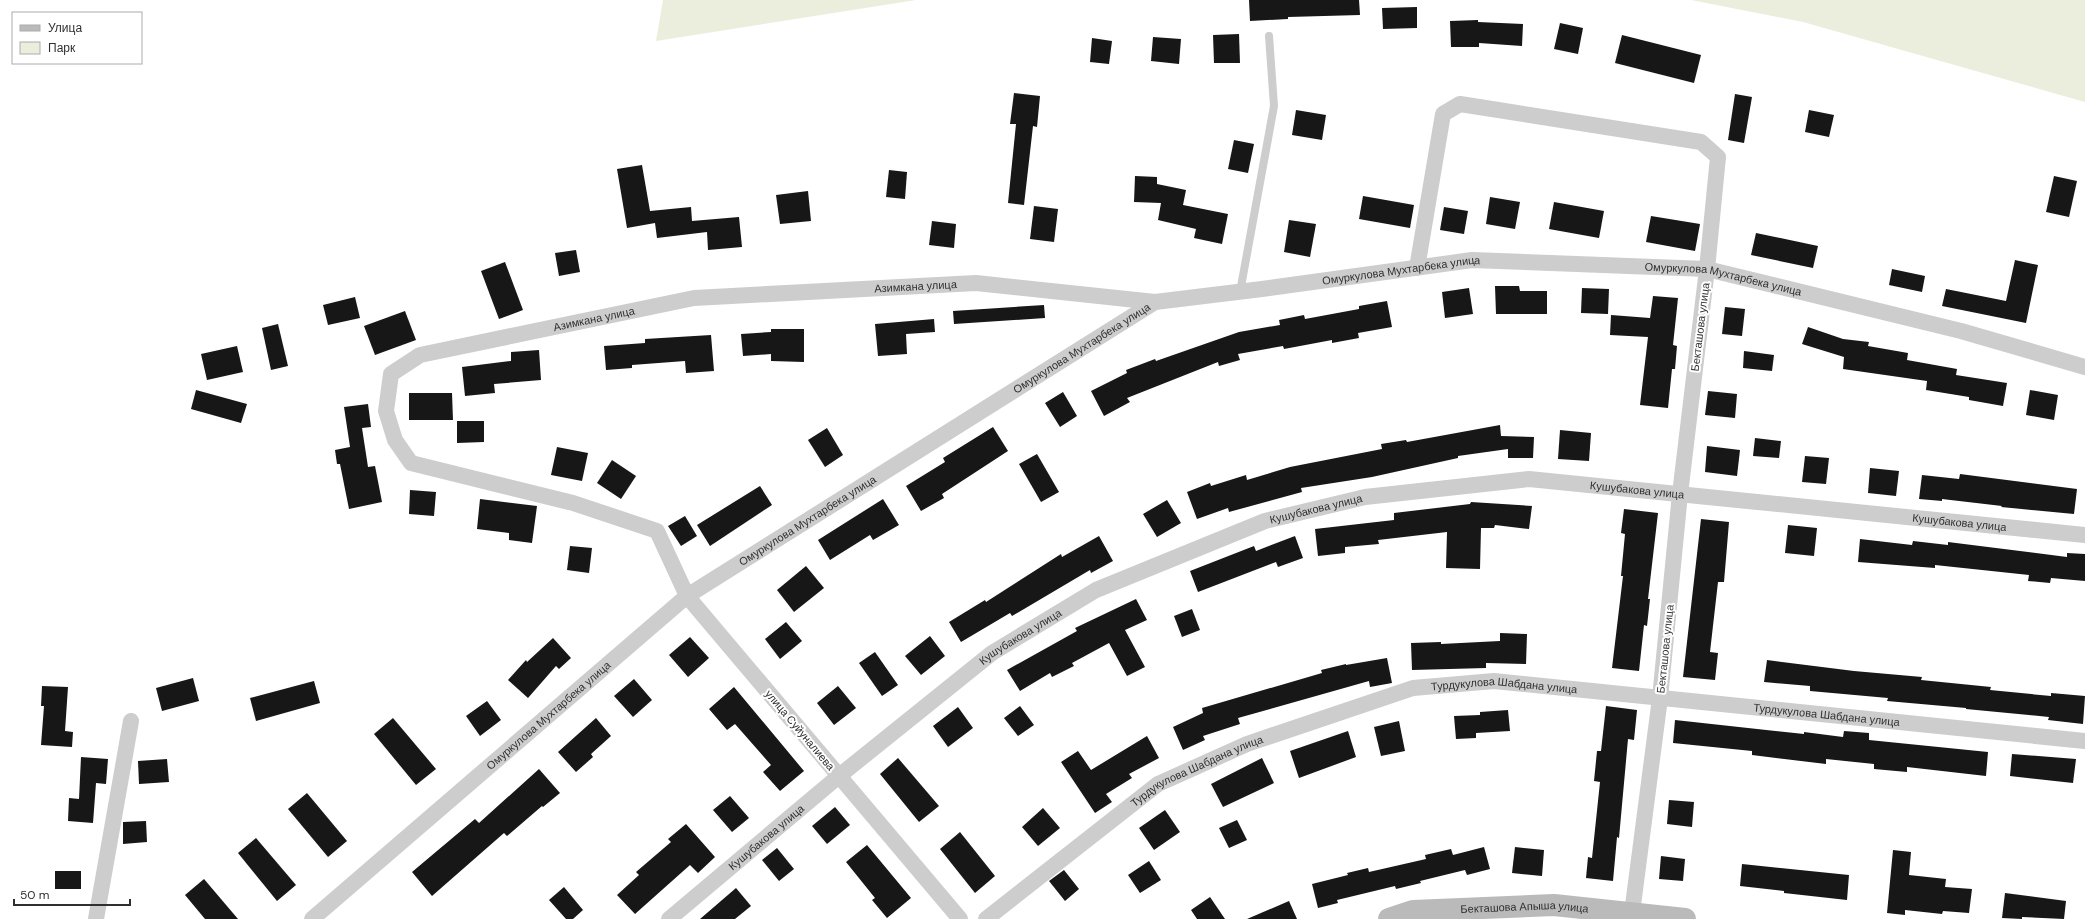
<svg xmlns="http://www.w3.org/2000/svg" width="2085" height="919" viewBox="0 0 2085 919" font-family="'DM Sans',sans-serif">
<rect width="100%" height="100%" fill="#fff"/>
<g fill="#ebeedd">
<polygon points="663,0 916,0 656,41"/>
<polygon points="1691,0 2085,0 2085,102 1803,22"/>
</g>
<g fill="#171717">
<polygon points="1249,0 1359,0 1360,15 1288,17 1288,19 1250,21"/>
<polygon points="1417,7 1417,28 1383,29 1382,8"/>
<polygon points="1478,20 1478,22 1523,24 1522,46 1479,43 1479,47 1451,47 1450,21"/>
<polygon points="1560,23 1583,28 1578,54 1554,49"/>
<polygon points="1239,34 1240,63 1214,63 1213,35"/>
<polygon points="1622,35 1701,55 1694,83 1615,63"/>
<polygon points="1153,37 1181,39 1179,64 1151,61"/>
<polygon points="1092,38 1112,41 1109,64 1090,62"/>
<polygon points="1014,93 1040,96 1037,127 1033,126 1024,205 1008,203 1016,124 1010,124"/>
<polygon points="1735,94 1752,97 1744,143 1728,140"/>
<polygon points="1296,110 1326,115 1322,140 1292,135"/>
<polygon points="1809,110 1834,115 1829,137 1805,132"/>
<polygon points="1234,140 1254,144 1248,173 1228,169"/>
<polygon points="642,165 650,211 691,207 692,221 739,217 742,247 708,250 707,232 657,238 655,223 627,228 617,169"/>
<polygon points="889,170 907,172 905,199 886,197"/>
<polygon points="1135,176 1157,177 1157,184 1186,190 1183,205 1228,214 1222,244 1194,238 1196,229 1158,220 1161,203 1134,202"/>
<polygon points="2054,176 2077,181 2069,217 2046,212"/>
<polygon points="808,191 811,221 780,224 776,195"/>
<polygon points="1363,196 1414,205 1410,228 1359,219"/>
<polygon points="1490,197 1520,202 1515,229 1486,224"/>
<polygon points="1554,202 1604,211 1599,238 1549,229"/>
<polygon points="1034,206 1058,209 1054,242 1030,239"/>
<polygon points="1444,207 1468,211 1464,234 1440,230"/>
<polygon points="1651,216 1700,224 1695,251 1646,242"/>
<polygon points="1289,220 1316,224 1310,257 1284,252"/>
<polygon points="932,221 956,224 954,248 929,245"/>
<polygon points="1756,233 1818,246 1813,268 1751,255"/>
<polygon points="576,250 580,272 559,276 555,253"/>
<polygon points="2015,260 2038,265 2026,323 1942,306 1946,289 2006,301"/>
<polygon points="505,262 523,310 499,319 481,271"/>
<polygon points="1892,269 1925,276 1922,292 1889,285"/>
<polygon points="1495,286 1519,286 1520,291 1547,291 1547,314 1496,314"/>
<polygon points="1469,288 1473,314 1445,318 1442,292"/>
<polygon points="1582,288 1609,289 1608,314 1581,313"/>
<polygon points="1653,296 1678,298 1673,345 1677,346 1675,369 1672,369 1668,408 1640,405 1648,337 1610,335 1611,315 1650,318"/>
<polygon points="355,297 360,318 328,325 323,305"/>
<polygon points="1387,301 1392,327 1358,333 1359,338 1332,343 1332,340 1284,349 1283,346 1238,354 1240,360 1219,366 1218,362 1127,398 1130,402 1104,416 1091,391 1127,373 1126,370 1155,359 1156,361 1239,332 1280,325 1279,320 1304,315 1305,319 1359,309 1359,306"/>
<polygon points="1044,305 1045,318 954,324 953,311"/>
<polygon points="1725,307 1745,309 1742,336 1722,334"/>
<polygon points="405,311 416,340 375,355 364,326"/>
<polygon points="934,319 935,332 906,334 907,354 878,356 875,324"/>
<polygon points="278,324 288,366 271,370 262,328"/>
<polygon points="1808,327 1843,339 1869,342 1868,346 1908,353 1907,360 1957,369 1956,375 2007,383 2003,406 1969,400 1969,397 1926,390 1927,381 1843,369 1844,357 1802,344"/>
<polygon points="771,329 804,329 804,362 771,361 771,354 743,356 741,334 771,332"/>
<polygon points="711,335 714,371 686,373 685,361 632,365 632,368 606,370 604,346 645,343 645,339"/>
<polygon points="237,346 243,372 207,380 201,354"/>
<polygon points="539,350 541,380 494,384 495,393 465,396 462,367 511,361 511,352"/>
<polygon points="1744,351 1774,355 1772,371 1743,368"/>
<polygon points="196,390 247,404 241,423 191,409"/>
<polygon points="2030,390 2058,395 2054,420 2026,415"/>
<polygon points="1708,391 1737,394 1735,418 1705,415"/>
<polygon points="1063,392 1077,416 1060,427 1045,403"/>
<polygon points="409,393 452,393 453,420 409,420"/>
<polygon points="368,404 371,427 362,428 368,467 375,466 382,502 349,509 340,464 337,464 335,450 350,447 344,407"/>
<polygon points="457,421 484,421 484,442 457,443"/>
<polygon points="1500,425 1501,436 1534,437 1533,458 1508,458 1508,449 1458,456 1458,458 1372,477 1301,488 1302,492 1229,512 1228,508 1197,519 1187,492 1210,483 1211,486 1246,475 1247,480 1290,467 1382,449 1381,444 1406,440 1407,442"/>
<polygon points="993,427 1008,451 942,494 944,498 921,511 906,486 945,462 943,458"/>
<polygon points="827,428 843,455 825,467 808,440"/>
<polygon points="1560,430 1591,433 1589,461 1558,459"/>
<polygon points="1755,438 1781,441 1779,458 1753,456"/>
<polygon points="1707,446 1740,450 1737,476 1705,472"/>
<polygon points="557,447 588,453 582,481 551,475"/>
<polygon points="1037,454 1059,492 1041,502 1019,464"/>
<polygon points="1805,456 1829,458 1826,484 1802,482"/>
<polygon points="612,460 636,476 621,499 597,483"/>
<polygon points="1870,468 1899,471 1896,496 1868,493"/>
<polygon points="1960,474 2077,489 2074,514 2001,507 2002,506 1942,499 1942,501 1919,499 1922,475 1959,479"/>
<polygon points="760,486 772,505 710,546 697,525"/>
<polygon points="410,490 436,492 434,516 409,514"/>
<polygon points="480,499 537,506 532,543 509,540 509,533 477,529"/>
<polygon points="883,499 899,525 873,540 870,535 830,560 818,540"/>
<polygon points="1167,500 1181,523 1157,537 1143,514"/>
<polygon points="1471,502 1532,506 1529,529 1495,525 1494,528 1481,528 1480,569 1446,568 1447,532 1378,540 1379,544 1345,547 1345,553 1318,556 1315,529 1394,520 1394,513 1470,504"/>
<polygon points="1624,509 1658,513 1648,599 1650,599 1647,626 1644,625 1639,671 1612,668 1623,576 1621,576 1625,534 1621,533"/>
<polygon points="685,516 697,536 681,546 668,526"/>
<polygon points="1701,519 1729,522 1724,582 1718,582 1710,652 1718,653 1715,680 1683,677"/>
<polygon points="1788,525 1817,528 1814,556 1785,553"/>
<polygon points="1099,536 1113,561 1091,573 1090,570 1012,616 1010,613 961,642 949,622 985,600 986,602 1061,554 1062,557"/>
<polygon points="1295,536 1303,558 1278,567 1276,562 1198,592 1190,571 1254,546 1256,551"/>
<polygon points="1860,539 1912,545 1913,541 1948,545 1948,542 2067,557 2067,553 2085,554 2085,581 2051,578 2050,583 2028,581 2029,575 1935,565 1935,568 1858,562"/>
<polygon points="570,546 592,548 589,573 567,570"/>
<polygon points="806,566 824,588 794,612 777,590"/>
<polygon points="1136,599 1147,620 1125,630 1145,667 1127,676 1109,643 1072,663 1074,666 1052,677 1050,673 1020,691 1007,670 1077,631 1075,628"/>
<polygon points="1192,609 1200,630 1182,637 1174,616"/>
<polygon points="786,622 802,641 780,659 765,639"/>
<polygon points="1500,633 1527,634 1526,664 1486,663 1486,668 1412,670 1411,643 1441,642 1441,644 1500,641"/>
<polygon points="930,636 945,656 921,675 905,656"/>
<polygon points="690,637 709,658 688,677 669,655"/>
<polygon points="553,638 571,658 559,669 556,666 528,698 508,680 526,660 527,662"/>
<polygon points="875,652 898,685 882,696 859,663"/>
<polygon points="1387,658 1392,683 1370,687 1369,681 1238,718 1240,724 1203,736 1205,740 1183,750 1173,727 1203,713 1202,708 1322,673 1321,670 1346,664 1346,665"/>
<polygon points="1767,660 1854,671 1922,677 1921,680 1991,687 1990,690 2051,696 2051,693 2085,696 2083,724 2048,720 2049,717 1966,709 1966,708 1887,701 1888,698 1810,691 1810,686 1764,682"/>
<polygon points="193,678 199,701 162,711 156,688"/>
<polygon points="634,679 652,700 633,717 614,696"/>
<polygon points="314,681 320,703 256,721 250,698"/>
<polygon points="42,686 68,687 65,731 73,732 72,747 41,745 44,706 41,706"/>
<polygon points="838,686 856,708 834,725 817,703"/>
<polygon points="734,687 804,771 780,791 763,772 771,765 735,724 727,730 709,709"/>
<polygon points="487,701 501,720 480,736 466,716"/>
<polygon points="1020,706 1034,725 1018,736 1004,718"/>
<polygon points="1606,706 1637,710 1634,740 1628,739 1619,838 1617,837 1613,881 1586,878 1588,857 1592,858 1600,782 1594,781 1597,751 1601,751"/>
<polygon points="958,707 973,728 948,747 933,726"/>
<polygon points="1508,710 1510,731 1476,733 1476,738 1456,739 1454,716 1480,715 1480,712"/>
<polygon points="393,718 436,769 416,785 374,734"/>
<polygon points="596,718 611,736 591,754 593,757 576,772 558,752"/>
<polygon points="1675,720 1804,734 1804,732 1843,737 1844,731 1869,733 1869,740 1988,752 1986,776 1907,767 1907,772 1874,769 1874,764 1826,759 1826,764 1752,755 1752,751 1673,743"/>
<polygon points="1399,721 1405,751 1381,756 1374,727"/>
<polygon points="1348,731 1356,757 1299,778 1290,751"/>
<polygon points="1147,736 1159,758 1129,774 1132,778 1106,794 1112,802 1095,813 1061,762 1078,751 1091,770"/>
<polygon points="2012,754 2076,759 2073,783 2010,776"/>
<polygon points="81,757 108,759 106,784 96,783 93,823 68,821 69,798 79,799"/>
<polygon points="898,758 939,806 919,822 880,774"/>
<polygon points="1262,758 1274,783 1223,807 1211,784"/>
<polygon points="167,759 169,782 139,784 138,761"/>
<polygon points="539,769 560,793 543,807 542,806 507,836 504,833 432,896 412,872 475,819 479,823"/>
<polygon points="307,793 347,841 328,857 288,809"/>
<polygon points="730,796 749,818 732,832 713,810"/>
<polygon points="1669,800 1694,802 1692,827 1667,824"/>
<polygon points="835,807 850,825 827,844 812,826"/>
<polygon points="1043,808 1060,828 1038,846 1022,827"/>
<polygon points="1165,810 1180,832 1154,850 1139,828"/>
<polygon points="1237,820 1247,840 1229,848 1219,828"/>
<polygon points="146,821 147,842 123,844 123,822"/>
<polygon points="686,824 715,857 698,873 690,865 635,914 617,895 639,875 636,872 671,842 668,839"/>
<polygon points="960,832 995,876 975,893 940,849"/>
<polygon points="256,838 296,885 277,901 238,853"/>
<polygon points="867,845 911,898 887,918 872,900 875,898 846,862"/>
<polygon points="1484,847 1490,869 1467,875 1465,870 1420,881 1421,883 1396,889 1395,886 1337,900 1338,903 1318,908 1312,884 1348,875 1347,873 1368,868 1369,872 1426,859 1425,855 1451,849 1453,855"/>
<polygon points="1515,847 1544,850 1542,876 1512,873"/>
<polygon points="777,848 794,869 779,881 762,860"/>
<polygon points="1893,850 1911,852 1909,875 1946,879 1945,887 1972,889 1969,913 1943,911 1942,914 1905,910 1905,915 1887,913"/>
<polygon points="1661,856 1685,859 1683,881 1659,879"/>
<polygon points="1149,861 1161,880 1140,893 1128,875"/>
<polygon points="1742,864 1849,875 1847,900 1784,893 1784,891 1740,886"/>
<polygon points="1064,870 1079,889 1065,901 1049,881"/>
<rect x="55" y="871" width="26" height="18"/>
<polygon points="204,879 238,919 205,919 185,895"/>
<polygon points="564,887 583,910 573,919 566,919 549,900"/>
<polygon points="736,888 751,906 735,919 700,919"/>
<polygon points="2005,893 2066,901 2064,919 2022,917 2022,919 2002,918"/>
<polygon points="1210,897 1225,919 1197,919 1191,910"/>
<polygon points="1289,901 1297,919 1247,919"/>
</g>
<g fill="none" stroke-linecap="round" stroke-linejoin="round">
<polyline stroke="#cdcdcd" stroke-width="8" points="1240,292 1274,106 1269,36"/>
<g stroke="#cdcdcd" stroke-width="16">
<polyline points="1417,268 1443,114 1460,104 1701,142 1718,157 1707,269 1680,494 1660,698 1632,913"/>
<polyline points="96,919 131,721"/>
<path id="s1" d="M312,919L687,596L1155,302L1262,289L1472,260L1707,269L1961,331L2085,367"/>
<path id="s2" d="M669,919L839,776L992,653L1096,590L1265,521L1365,497L1529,479L2085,535"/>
<path id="s3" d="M960,919L687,596L657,531L573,503L411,463L395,440L386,411L391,374L420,355L694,298L976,283L1155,302"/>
<path id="s4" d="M986,919L1158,784L1247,744L1413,688L1494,681L2085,741"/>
</g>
<path stroke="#bababa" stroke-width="22" id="s5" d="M1389,919L1413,911L1554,905L1685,919"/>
</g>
<g text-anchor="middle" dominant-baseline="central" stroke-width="4" stroke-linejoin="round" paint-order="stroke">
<g font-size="11" fill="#303030" stroke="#fff">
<text stroke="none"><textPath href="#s1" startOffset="1296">Омуркулова Мухтарбека улица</textPath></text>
<text stroke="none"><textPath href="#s1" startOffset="1620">Омуркулова Мухтарбека улица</textPath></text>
<text stroke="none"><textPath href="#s3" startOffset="1382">Азимкана улица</textPath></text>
<text stroke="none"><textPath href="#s3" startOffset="1058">Азимкана улица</textPath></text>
<text transform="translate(1700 327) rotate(-83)">Бекташова улица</text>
<text stroke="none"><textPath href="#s1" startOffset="961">Омуркулова Мухтарбека улица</textPath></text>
<text stroke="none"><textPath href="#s2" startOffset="1099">Кушубакова улица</textPath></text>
<text stroke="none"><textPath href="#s2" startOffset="775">Кушубакова улица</textPath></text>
<text stroke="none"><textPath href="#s1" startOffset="637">Омуркулова Мухтарбека улица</textPath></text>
<text stroke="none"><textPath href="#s2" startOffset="1423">Кушубакова улица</textPath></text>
<text stroke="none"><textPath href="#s2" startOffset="451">Кушубакова улица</textPath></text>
<text transform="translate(1665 649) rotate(-84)">Бекташова улица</text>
<text stroke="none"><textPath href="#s4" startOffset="583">Турдукулова Шабдана улица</textPath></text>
<text stroke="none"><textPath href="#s4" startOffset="907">Турдукулова Шабдана улица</textPath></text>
<text stroke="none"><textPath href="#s1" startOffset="312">Омуркулова Мухтарбека улица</textPath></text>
<text transform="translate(800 730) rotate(50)">улица Суйуналиева</text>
<text stroke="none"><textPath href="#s4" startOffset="259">Турдукулова Шабдана улица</textPath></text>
<text stroke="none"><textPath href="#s2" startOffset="127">Кушубакова улица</textPath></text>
<text stroke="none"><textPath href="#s5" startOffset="137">Бекташова Апыша улица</textPath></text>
</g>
</g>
<rect x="12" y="12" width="130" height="52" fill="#ffffff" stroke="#acacac"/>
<rect x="20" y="25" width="20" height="6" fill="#bababa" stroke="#acacac"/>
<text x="48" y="32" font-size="12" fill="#303030">Улица</text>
<rect x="20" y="42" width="20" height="12" fill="#ebeedd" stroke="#acacac"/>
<text x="48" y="52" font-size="12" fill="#303030">Парк</text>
<path d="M14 899v6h116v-6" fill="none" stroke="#303030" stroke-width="2"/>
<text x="20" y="899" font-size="12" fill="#303030" stroke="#ffffff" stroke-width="3" paint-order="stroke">50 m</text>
</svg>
